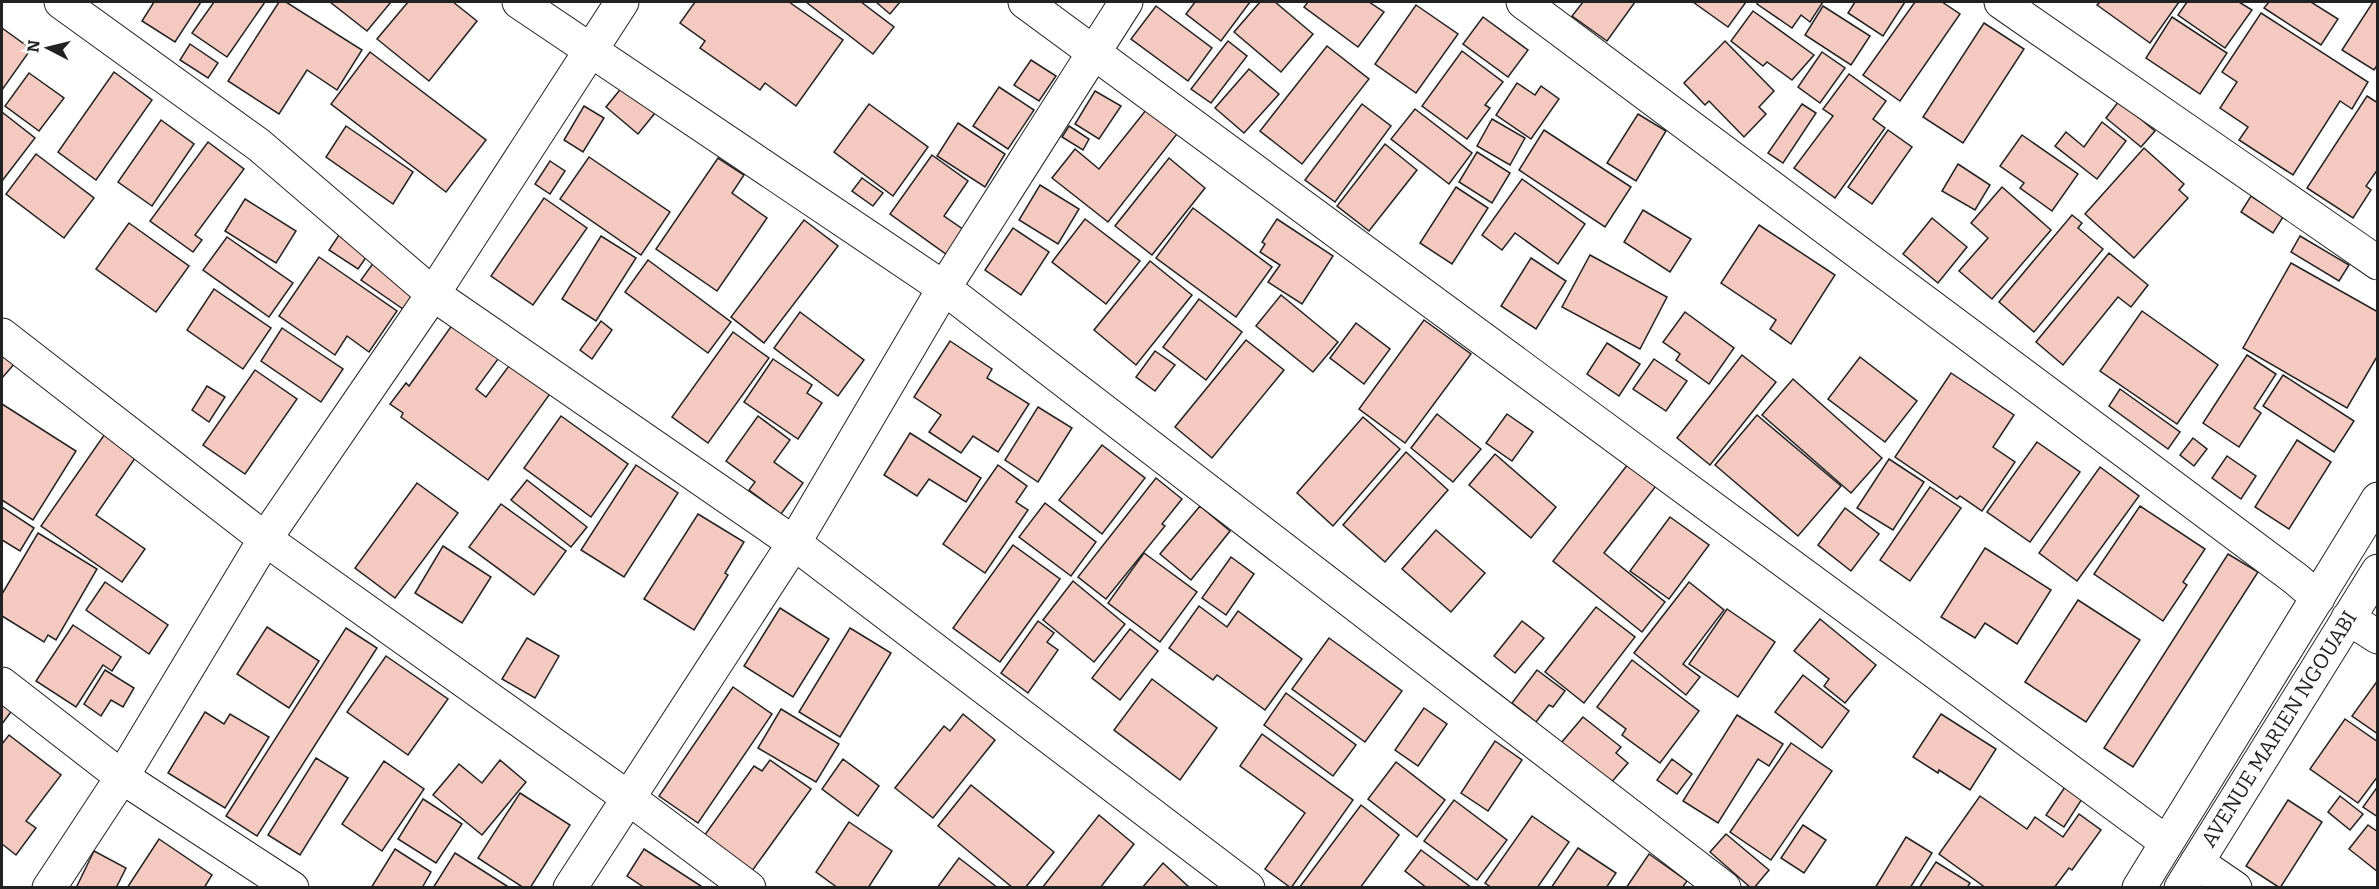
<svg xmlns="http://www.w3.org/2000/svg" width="2379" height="889" viewBox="0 0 2379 889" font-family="Bitter,serif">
<rect width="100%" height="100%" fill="#fff"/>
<g fill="#f3c9c0" stroke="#222" stroke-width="1.5">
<polygon points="154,2 201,2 175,42 142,21"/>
<polygon points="214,2 265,2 227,57 192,33"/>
<polygon points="279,2 286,2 362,50 337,90 307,70 279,114 228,81"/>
<polygon points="330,2 391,2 367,31"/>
<polygon points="408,2 453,2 477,21 429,81 377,39"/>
<polygon points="695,2 789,2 843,40 796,106 765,83 760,90 700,48 705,41 680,23"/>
<polygon points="806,2 861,2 894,27 873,54"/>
<polygon points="876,2 900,2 890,14"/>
<polygon points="1195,2 1250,2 1221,41 1186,14"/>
<polygon points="1260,2 1275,2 1313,34 1281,72 1234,32"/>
<polygon points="1308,2 1369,2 1384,12 1358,47 1304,7"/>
<polygon points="1583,2 1635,2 1607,41 1572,16"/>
<polygon points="1693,2 1746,2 1728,27"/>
<polygon points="1758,2 1823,2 1810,22 1801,15 1792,28 1757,4"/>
<polygon points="1855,2 1905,2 1883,36 1848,13"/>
<polygon points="1915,2 1942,2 1960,14 1900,101 1863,75"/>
<polygon points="2100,2 2179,2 2150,43 2097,5"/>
<polygon points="2187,2 2239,2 2252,10 2225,48 2178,15"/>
<polygon points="2269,2 2311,2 2338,19 2321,45 2264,8"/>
<polygon points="2373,2 2378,2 2378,64 2374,70 2342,50"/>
<polygon points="1416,5 1458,34 1416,93 1375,64"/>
<polygon points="1156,6 1212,48 1188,81 1131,39"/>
<polygon points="1823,6 1870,36 1851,65 1805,35"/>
<polygon points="1753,11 1814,55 1792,80 1767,62 1763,66 1731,41"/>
<polygon points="2261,13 2368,82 2352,109 2340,101 2293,175 2239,140 2248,127 2220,108 2237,82 2222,72"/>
<polygon points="1483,17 1528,50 1508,77 1463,44"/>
<polygon points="2172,17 2227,53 2200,94 2146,58"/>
<polygon points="1984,23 2024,49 1963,143 1923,117"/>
<polygon points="2,28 31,49 2,90"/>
<polygon points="1228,41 1247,56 1211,103 1191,89"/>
<polygon points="1725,41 1774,91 1759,107 1766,114 1744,137 1709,101 1705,105 1684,83"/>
<polygon points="190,44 218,63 208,78 180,60"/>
<polygon points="1327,46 1369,79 1302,164 1260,131"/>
<polygon points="1462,51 1503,82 1485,105 1490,108 1467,139 1422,106"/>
<polygon points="370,52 486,140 446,192 331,104"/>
<polygon points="1822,52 1845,68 1820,103 1798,87"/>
<polygon points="1031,60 1056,76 1039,101 1014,85"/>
<polygon points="1249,69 1279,94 1244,133 1215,108"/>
<polygon points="114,72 152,100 96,180 58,152"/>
<polygon points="29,73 64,98 39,131 5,106"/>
<polygon points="1849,74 1886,101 1873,119 1885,128 1835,198 1794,168 1833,116 1823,109"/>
<polygon points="1517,83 1535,95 1541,86 1559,99 1531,139 1496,115"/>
<polygon points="623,86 655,113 638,134 606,107"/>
<polygon points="999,87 1034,110 1008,149 973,126"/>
<polygon points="1095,91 1121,106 1099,139 1075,124"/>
<polygon points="2367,96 2378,103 2378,169 2366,186 2371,190 2353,218 2307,188"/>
<polygon points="2119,101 2155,131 2141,147 2106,118"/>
<polygon points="869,104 928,147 893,196 834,152"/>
<polygon points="1362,104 1391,126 1335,202 1305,180"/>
<polygon points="1802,104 1816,113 1783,163 1768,153"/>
<polygon points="584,106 604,118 583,152 564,140"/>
<polygon points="1415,109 1472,153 1449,184 1391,139"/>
<polygon points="1146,110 1177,134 1108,222 1052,178 1075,149 1099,169"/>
<polygon points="2,112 35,138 2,181"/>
<polygon points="1638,114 1666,131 1636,181 1607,163"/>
<polygon points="1492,119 1525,138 1510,165 1477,146"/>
<polygon points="161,120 194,144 152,206 118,182"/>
<polygon points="2102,122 2126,141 2097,179 2055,146 2066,132 2084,147"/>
<polygon points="958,123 1005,154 985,187 937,156"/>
<polygon points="346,126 413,172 393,204 326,157"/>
<polygon points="1069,126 1089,139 1083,150 1062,137"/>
<polygon points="1544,130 1631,187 1605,227 1519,170"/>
<polygon points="1888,130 1912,147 1872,204 1848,187"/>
<polygon points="2022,135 2078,174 2052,211 2020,188 2024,183 2000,166"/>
<polygon points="208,142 244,169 195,235 202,240 193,252 150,221"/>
<polygon points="1385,144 1417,170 1369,231 1337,206"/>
<polygon points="2144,148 2184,184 2179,190 2188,198 2134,258 2085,214"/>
<polygon points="1477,152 1510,173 1492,203 1459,182"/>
<polygon points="36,154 94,198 64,238 6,194"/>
<polygon points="932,155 968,181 944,216 967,232 950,257 890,214"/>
<polygon points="589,157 670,212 641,255 560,199"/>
<polygon points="718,158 744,175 732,193 767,218 717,291 656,249"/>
<polygon points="1169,158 1205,188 1152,255 1115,226"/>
<polygon points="550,161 565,171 550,194 535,184"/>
<polygon points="1958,164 1990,185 1975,210 1942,191"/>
<polygon points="862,178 883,193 873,206 852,191"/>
<polygon points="1522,179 1585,224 1558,264 1515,233 1502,250 1482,235"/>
<polygon points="1040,185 1079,209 1058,244 1019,220"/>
<polygon points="1456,187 1488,208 1452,264 1420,243"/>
<polygon points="2002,187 2051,230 1992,299 1959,271 1988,238 1971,223"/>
<polygon points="2251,196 2283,217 2273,233 2241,212"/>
<polygon points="544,198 587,228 533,305 491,276"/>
<polygon points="245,199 296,231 276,263 225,231"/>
<polygon points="1193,208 1272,267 1236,317 1156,258"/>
<polygon points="1643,210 1691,239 1670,272 1624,242"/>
<polygon points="2072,215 2082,223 2078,228 2103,249 2034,332 1999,302"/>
<polygon points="1932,218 1967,247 1938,283 1903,254"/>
<polygon points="1085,219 1140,261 1106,304 1052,262"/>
<polygon points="1277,219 1333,256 1302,304 1268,282 1280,265 1260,252 1265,244 1262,242"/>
<polygon points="804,220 838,246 764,343 731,317"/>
<polygon points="129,223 189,266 156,312 96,269"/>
<polygon points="347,223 376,243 358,269 329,250"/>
<polygon points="1759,225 1835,275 1791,344 1770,329 1776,320 1721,283"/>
<polygon points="1013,228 1049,252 1021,295 985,270"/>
<polygon points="601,236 636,258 596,321 562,299"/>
<polygon points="2300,236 2349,265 2339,281 2291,252"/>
<polygon points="227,237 293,283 269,317 203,270"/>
<polygon points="382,251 423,280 403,309 361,280"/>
<polygon points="2109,253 2148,285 2131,307 2118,297 2063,365 2036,342"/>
<polygon points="1590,255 1667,297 1640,349 1562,307"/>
<polygon points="319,257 397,311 369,352 347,336 335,355 279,316"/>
<polygon points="1531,258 1566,281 1536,329 1501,306"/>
<polygon points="648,260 731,322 708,353 625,292"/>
<polygon points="1150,261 1192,295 1136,365 1094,330"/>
<polygon points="2291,263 2378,312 2378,355 2347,408 2243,348"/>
<polygon points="214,289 271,328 243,369 187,330"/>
<polygon points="1281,295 1338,342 1313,372 1256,326"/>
<polygon points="1199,299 1242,332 1206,380 1163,347"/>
<polygon points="2142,311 2218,365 2177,424 2100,371"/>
<polygon points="800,312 864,360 838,396 774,348"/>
<polygon points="1685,312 1734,348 1709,384 1676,360 1680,354 1663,342"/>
<polygon points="1424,320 1471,354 1405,443 1359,409"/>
<polygon points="455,321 501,355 476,389 486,397 517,355 557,384 488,480 401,417 403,413 390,404 406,383 409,386"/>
<polygon points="601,321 612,330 592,359 580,350"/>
<polygon points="1356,323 1390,349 1364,384 1330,358"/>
<polygon points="282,328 343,369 321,402 261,361"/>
<polygon points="733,332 769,358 708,443 672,417"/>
<polygon points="2,337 22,355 2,378"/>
<polygon points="1246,340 1284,370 1212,458 1175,427"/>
<polygon points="950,341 992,369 987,378 1029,404 998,452 973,436 961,453 929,432 941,415 914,397"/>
<polygon points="1607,343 1640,364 1619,396 1587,374"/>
<polygon points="1155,351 1175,365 1155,391 1136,377"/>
<polygon points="1742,355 1776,382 1710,465 1677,438"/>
<polygon points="2247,355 2276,374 2254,408 2261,413 2239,447 2203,423"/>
<polygon points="1860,357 1917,401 1885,442 1828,399"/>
<polygon points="773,359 812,385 807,393 822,403 798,439 744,402"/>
<polygon points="1654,359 1687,381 1666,411 1633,389"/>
<polygon points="255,370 297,399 245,474 203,445"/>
<polygon points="1951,373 2014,415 1993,447 2015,462 1982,511 1960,496 1957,499 1895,457"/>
<polygon points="2283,375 2354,421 2334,452 2263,406"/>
<polygon points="1793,379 1882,458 1851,493 1762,415"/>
<polygon points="207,386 225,397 209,422 192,410"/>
<polygon points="2120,389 2180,432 2168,449 2109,406"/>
<polygon points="2,404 76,451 33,520 2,500"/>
<polygon points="1038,407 1072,428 1038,482 1005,460"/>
<polygon points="1437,414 1481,449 1453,482 1411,448"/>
<polygon points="1507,414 1533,432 1512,461 1486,443"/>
<polygon points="1757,415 1841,486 1798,536 1715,465"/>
<polygon points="561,416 628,464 591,517 524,468"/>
<polygon points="758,416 790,440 774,462 803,483 781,514 749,490 755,482 726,461"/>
<polygon points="1363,417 1400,449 1333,526 1297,493"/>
<polygon points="109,428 140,451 96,515 145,549 122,582 41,526"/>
<polygon points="910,433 981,478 966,502 929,479 917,496 884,475"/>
<polygon points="2193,438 2207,449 2194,466 2180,455"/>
<polygon points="2297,440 2331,462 2289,529 2255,507"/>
<polygon points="2037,442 2080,472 2030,542 1987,512"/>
<polygon points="1102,445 1145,478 1102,534 1059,500"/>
<polygon points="1406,452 1448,490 1385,562 1343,525"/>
<polygon points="1495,454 1556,507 1531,538 1469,485"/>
<polygon points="2227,456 2256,476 2241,499 2212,478"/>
<polygon points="1889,459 1924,482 1893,530 1857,508"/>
<polygon points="1628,464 1656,486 1604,553 1665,602 1642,632 1553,561"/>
<polygon points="636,465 678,493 624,577 581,550"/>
<polygon points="998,465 1027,486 1016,502 1028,510 985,573 943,544"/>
<polygon points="2100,467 2139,496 2077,581 2039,553"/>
<polygon points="1156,478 1182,499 1162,524 1165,526 1106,599 1078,577"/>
<polygon points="527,480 587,527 571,547 511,500"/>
<polygon points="417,483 458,513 395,598 355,568"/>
<polygon points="1930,487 1961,508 1910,581 1880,560"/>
<polygon points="1045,503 1096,542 1071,576 1019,537"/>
<polygon points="501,504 566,551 534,595 469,547"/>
<polygon points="1200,506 1230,531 1191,580 1160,554"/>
<polygon points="2140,506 2205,549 2183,582 2187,585 2163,621 2094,574"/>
<polygon points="2,507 34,528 20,551 2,540"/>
<polygon points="1845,508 1879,534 1851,571 1818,545"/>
<polygon points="698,514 744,542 725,573 728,575 694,630 644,599"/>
<polygon points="1670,517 1709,545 1669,599 1630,571"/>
<polygon points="1436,530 1485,573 1451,612 1402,569"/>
<polygon points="38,533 97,569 56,640 48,635 44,642 2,616 2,594"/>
<polygon points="1013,545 1060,579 1000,662 953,628"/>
<polygon points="443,546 491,577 462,623 415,593"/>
<polygon points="1985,548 2051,590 2017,644 1985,623 1975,638 1941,617"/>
<polygon points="1144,553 1197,592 1160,642 1108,603"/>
<polygon points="2228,554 2258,572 2133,767 2104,748"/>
<polygon points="1231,557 1254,574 1226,615 1202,598"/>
<polygon points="1073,581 1125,624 1094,662 1043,620"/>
<polygon points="105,582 168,625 149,654 86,610"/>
<polygon points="1689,582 1724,610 1683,664 1700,677 1686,695 1634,653"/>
<polygon points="2078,600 2140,640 2086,722 2025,682"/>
<polygon points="1199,606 1227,627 1238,611 1302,659 1265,710 1217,675 1213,680 1169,648"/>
<polygon points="1596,607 1635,637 1584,703 1545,672"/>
<polygon points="780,608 829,639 793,697 744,666"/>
<polygon points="1727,609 1775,642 1738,697 1689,664"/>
<polygon points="1820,619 1876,665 1845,703 1824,686 1829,679 1794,651"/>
<polygon points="1038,621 1054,633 1047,642 1058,650 1028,693 1001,673"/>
<polygon points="1522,621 1544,638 1515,673 1494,656"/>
<polygon points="73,625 121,657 112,671 103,665 76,707 36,681"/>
<polygon points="267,627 319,661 289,708 237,674"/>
<polygon points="346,628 377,648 257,836 226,816"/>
<polygon points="850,628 891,653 840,737 799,712"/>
<polygon points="1130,629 1158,651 1120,700 1092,678"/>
<polygon points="527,638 559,656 535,698 502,679"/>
<polygon points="1329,638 1402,691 1365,742 1292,689"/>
<polygon points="386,656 448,699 408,755 347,712"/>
<polygon points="1632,660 1699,711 1660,763 1622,735 1626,729 1597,707"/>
<polygon points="105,670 134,688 123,707 111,700 101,716 84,704"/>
<polygon points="1537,670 1565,691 1553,707 1549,705 1536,722 1512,703"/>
<polygon points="1803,675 1849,711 1822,748 1775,712"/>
<polygon points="1152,679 1217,728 1180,780 1114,730"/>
<polygon points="2378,680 2378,734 2352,716"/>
<polygon points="733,687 772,714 698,823 659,796"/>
<polygon points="1286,693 1356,745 1333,776 1264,725"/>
<polygon points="2,699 13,709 2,724"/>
<polygon points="1424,708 1447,724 1418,766 1395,750"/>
<polygon points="781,709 839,744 816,782 758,748"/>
<polygon points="205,712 224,724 230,714 269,737 225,808 168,773"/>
<polygon points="963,714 995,740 933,818 895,788 944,726 950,731"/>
<polygon points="1941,714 1996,749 1970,790 1939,770 1938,773 1913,757"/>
<polygon points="1737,715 1783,744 1769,766 1758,759 1718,823 1683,801"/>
<polygon points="1583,717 1621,747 1616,753 1628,763 1610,784 1561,743"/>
<polygon points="2345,719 2378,742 2378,776 2358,803 2310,769"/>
<polygon points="1262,734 1353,800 1291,888 1265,869 1305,813 1240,766"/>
<polygon points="9,735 61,775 26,821 36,828 16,855 2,844 2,744"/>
<polygon points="1495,741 1522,760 1488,811 1461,793"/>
<polygon points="1791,743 1832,771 1771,860 1730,832"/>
<polygon points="316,758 348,778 300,855 268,835"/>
<polygon points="843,759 879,786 858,816 822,789"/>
<polygon points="1672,759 1692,774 1677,794 1657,780"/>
<polygon points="500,760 526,782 482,835 433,795 459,764 482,783"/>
<polygon points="770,760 811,789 752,871 704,836 754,766 762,771"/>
<polygon points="384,761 424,789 382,851 342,824"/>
<polygon points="1396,762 1445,800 1417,837 1368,799"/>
<polygon points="971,785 1054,852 1025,888 1013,888 938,826"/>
<polygon points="2378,786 2378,817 2363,807"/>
<polygon points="2065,787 2082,799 2064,827 2046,815"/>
<polygon points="520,793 570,825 530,888 524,888 478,858"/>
<polygon points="1980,796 2027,829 2035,817 2063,837 2079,814 2101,830 2072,870 2069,868 2054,888 1986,888 1939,854"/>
<polygon points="2340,796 2363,814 2350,830 2328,812"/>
<polygon points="423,799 462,824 436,863 398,839"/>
<polygon points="1454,800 1507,840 1477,880 1424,841"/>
<polygon points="2288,800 2322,822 2280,888 2246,866"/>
<polygon points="1361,805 1399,835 1360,888 1299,888"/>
<polygon points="1099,815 1134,844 1100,888 1042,888"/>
<polygon points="1532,816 1569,842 1537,888 1492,888 1485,883"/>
<polygon points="849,822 892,851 868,888 838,888 816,872"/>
<polygon points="1803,825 1826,840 1804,873 1781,858"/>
<polygon points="2368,825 2378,832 2378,872 2349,849"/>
<polygon points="1726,834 1769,870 1754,888 1751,888 1710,852"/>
<polygon points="1906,837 1932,853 1910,888 1875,888"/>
<polygon points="159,839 212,875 204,888 127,888"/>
<polygon points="1578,848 1616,873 1606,888 1551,888"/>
<polygon points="395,849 431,872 422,888 371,888"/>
<polygon points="644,849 704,888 645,888 627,876"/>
<polygon points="1421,850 1472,888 1427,888 1405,871"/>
<polygon points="94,851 126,868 116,888 76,888"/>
<polygon points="455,853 510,888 433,888"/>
<polygon points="1649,854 1687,881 1682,888 1626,888"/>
<polygon points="959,858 998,888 937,888"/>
<polygon points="1936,862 1970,883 1967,888 1919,888"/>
<polygon points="1163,863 1190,888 1142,888"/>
</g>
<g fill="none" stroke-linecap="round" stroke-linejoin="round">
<defs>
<g id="minor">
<polyline points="61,2 259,145 433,294 794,543 1248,888"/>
<polyline points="519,2 944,288 1724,888"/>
<polyline points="1025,2 2166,842"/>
<polyline points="1523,2 2296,579 2318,598"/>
<polyline points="2001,2 2378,263"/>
<polyline points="2,335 265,539 630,799 749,888"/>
<polyline points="2348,618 2378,637"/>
<polyline points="2,684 122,777 292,888"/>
<polyline points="2197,862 2235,888"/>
<polyline points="49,888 122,777 265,539 433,294 622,2"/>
<polyline points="570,888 794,543 944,288 1126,2"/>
</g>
<g id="primary">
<polyline points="2139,888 2378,499"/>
<polyline points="2181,888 2378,571"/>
</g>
</defs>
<use href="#minor" stroke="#222" stroke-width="35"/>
<use href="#primary" stroke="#222" stroke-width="35"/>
<use href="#minor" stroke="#fff" stroke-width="33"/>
<use href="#primary" stroke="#fff" stroke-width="33"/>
</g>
<g text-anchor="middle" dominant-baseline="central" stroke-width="4.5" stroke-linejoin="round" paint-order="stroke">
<g font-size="21" fill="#222" stroke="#fff">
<text transform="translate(2279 729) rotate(-58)">AVENUE MARIEN NGOUABI</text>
</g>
</g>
<rect width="2379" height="889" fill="none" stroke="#222222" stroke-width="6"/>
<g transform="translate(48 48) rotate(277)" stroke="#ffffff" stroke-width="4.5" paint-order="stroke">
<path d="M0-4.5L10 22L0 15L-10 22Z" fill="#222222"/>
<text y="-9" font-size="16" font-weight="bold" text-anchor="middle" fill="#222222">N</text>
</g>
</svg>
